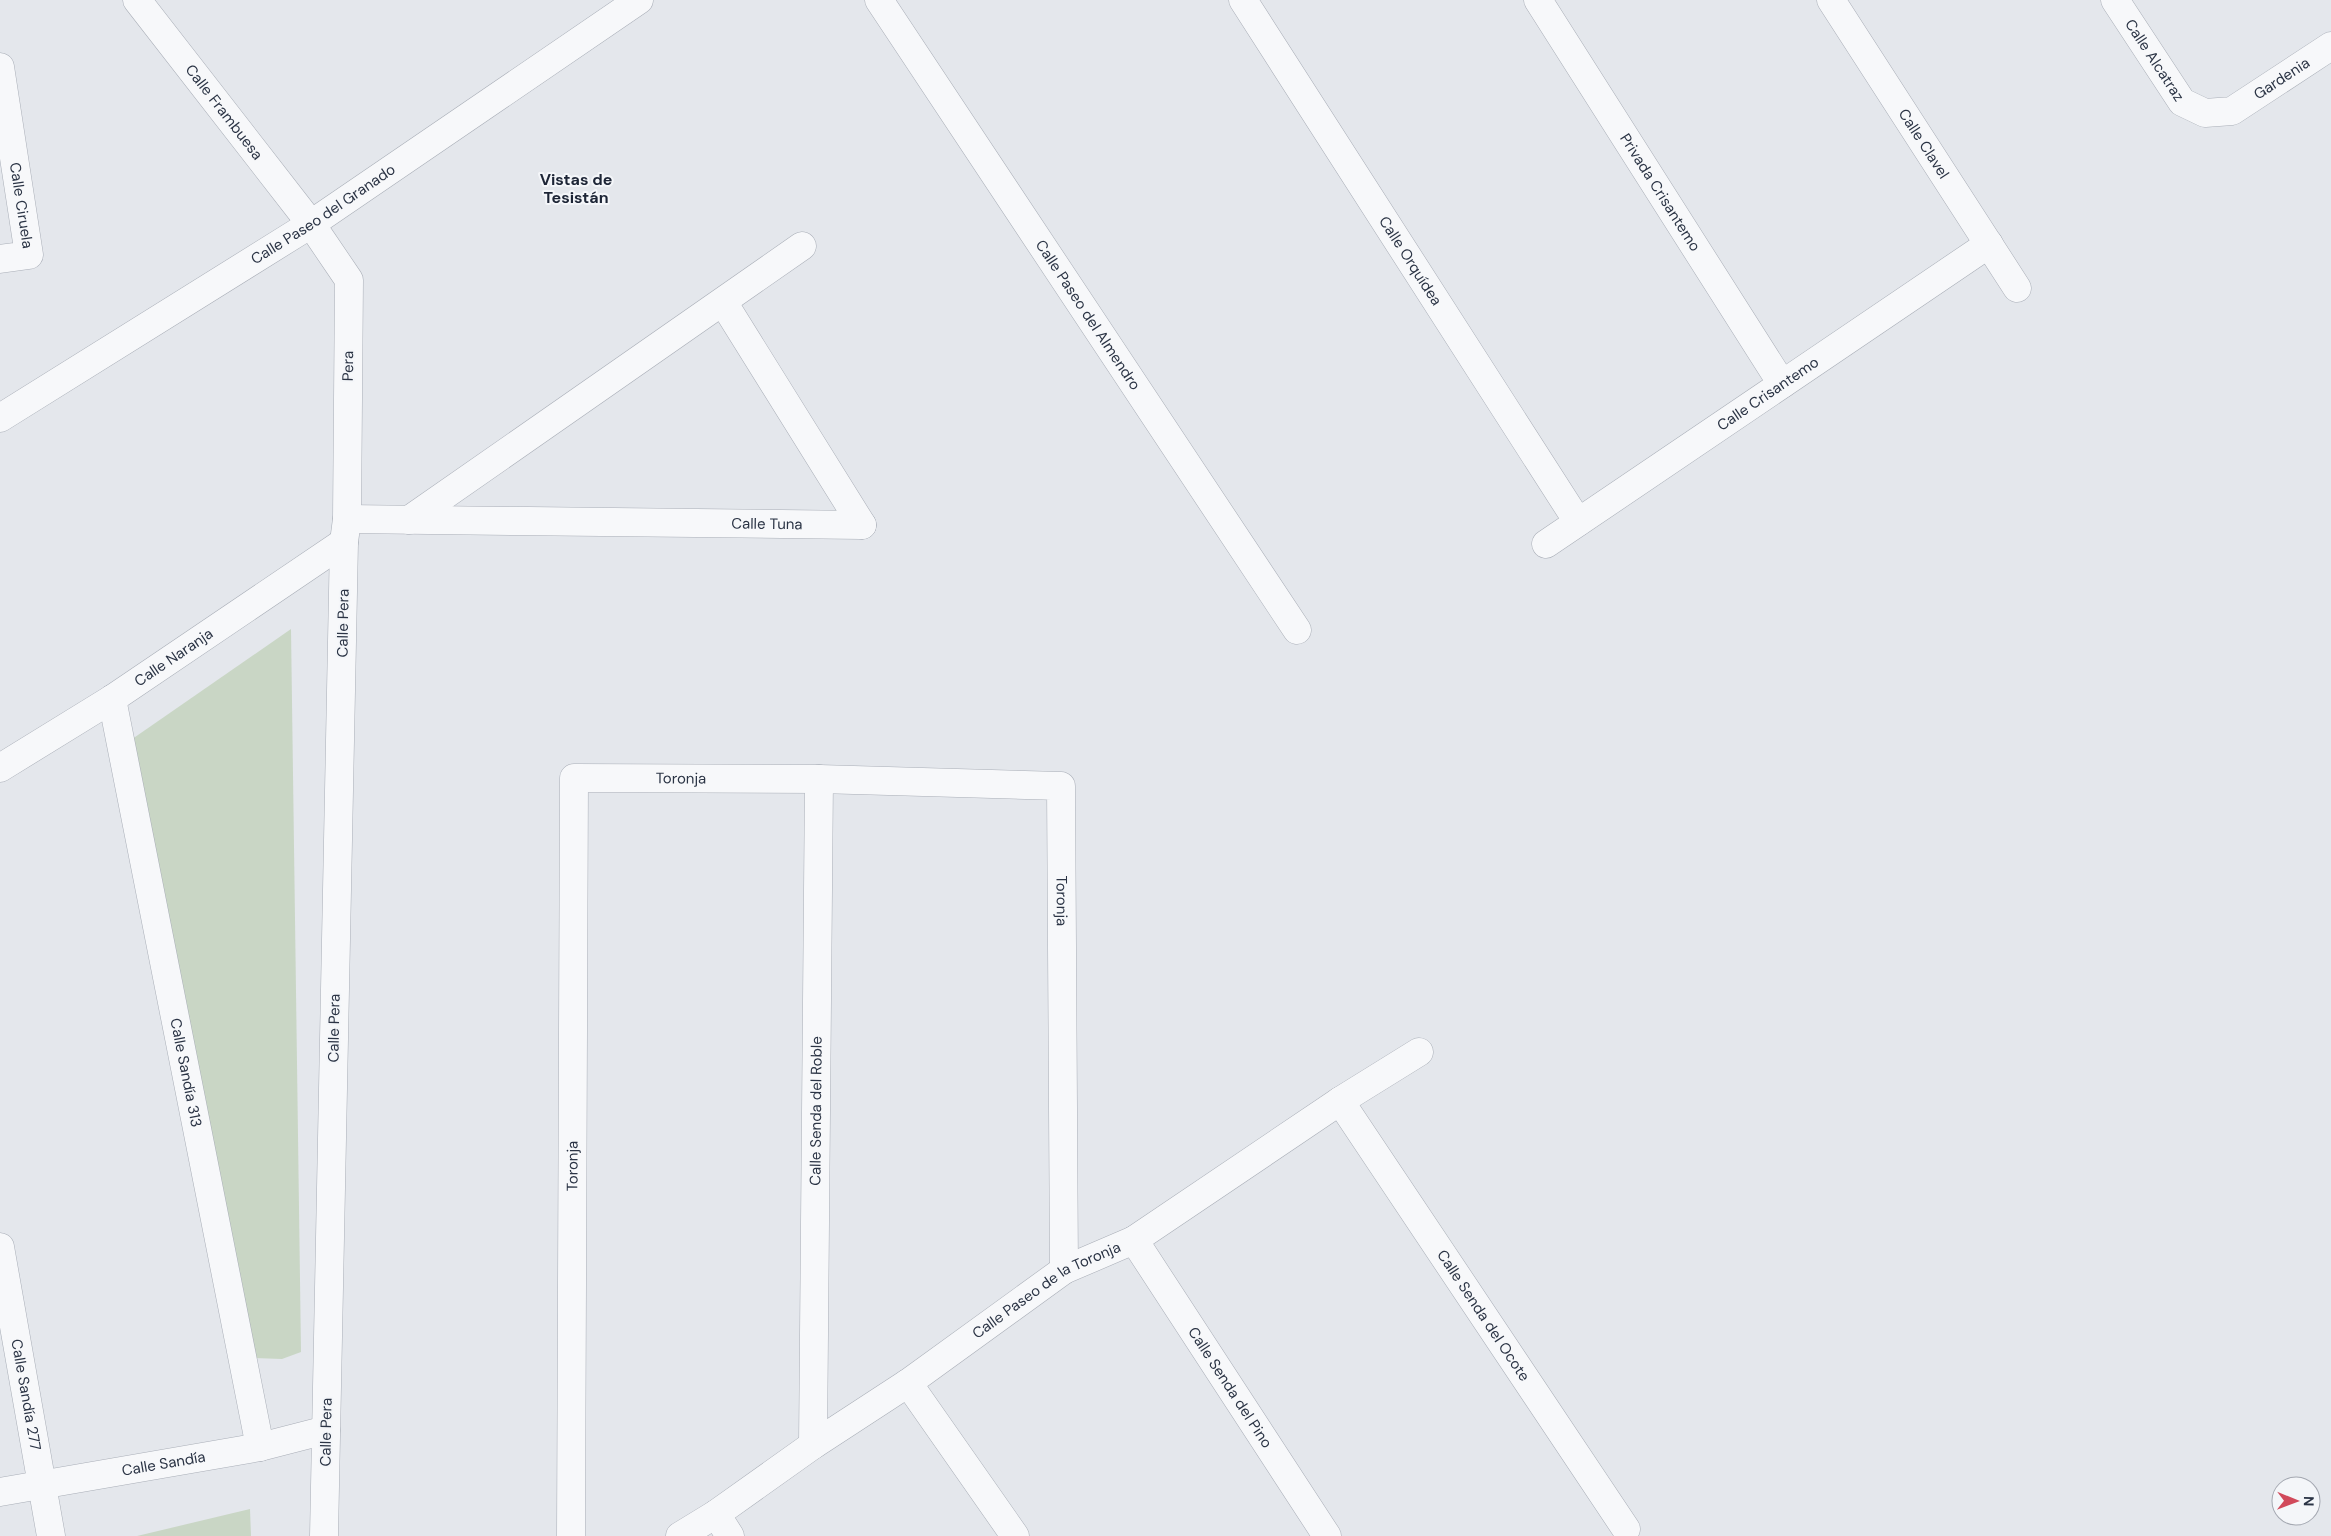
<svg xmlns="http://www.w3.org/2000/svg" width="2331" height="1536" viewBox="0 0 2331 1536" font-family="'DM Sans',sans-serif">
<rect width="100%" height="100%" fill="#e4e7ec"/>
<g fill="#c9d6c5">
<polygon points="291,629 301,1352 282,1359 253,1358 125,744"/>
<polygon points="250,1509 251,1536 137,1536"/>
</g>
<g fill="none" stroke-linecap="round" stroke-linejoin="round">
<defs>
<g id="street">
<path id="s1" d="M137,0L311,224L349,280L347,519L344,542L324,1536"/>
<path id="s2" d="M879,0L1297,630"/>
<path id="s3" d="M1243,0L1578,522"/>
<path id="s4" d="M1538,0L1782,384"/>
<path id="s5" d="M1831,0L2017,288"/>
<path id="s6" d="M2115,0L2182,102L2205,113L2232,111L2331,46"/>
<path id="s7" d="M0,67L29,255L0,259"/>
<polyline points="723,302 862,525"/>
<path id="s8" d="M0,418L311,224L639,0"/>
<path id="s9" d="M347,519L862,525"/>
<polyline points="409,520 802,246"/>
<path id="s10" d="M1546,544L1989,244"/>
<path id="s11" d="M112,699L260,1447"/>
<path id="s12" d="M0,768L112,699L344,542"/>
<path id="s13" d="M1340,1101L1626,1529"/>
<path id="s14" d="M1134,1240L1327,1536"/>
<path id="s15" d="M0,1247L51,1536"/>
<polyline points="908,1383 1015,1536"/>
<path id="s16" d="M813,1445L819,779"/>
<path id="s17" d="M0,1492L260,1447L326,1430"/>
<polyline points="716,1514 730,1536"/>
<path id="s18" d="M571,1536L574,778L819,779L1061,786L1064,1270"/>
<path id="s19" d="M680,1536L716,1514L813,1445L908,1383L1064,1270L1134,1240L1340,1101L1419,1052"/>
</g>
</defs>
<use href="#street" stroke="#a9aeb7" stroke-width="29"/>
<use href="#street" stroke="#f7f8fa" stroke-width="28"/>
</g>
<g text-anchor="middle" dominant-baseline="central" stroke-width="4" stroke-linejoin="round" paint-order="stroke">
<g font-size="15" fill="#2b3445" stroke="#f4f6f9">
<text stroke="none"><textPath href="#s6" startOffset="72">Calle Alcatraz</textPath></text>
<text stroke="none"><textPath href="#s6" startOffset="234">Gardenia</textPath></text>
<text stroke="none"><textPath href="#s1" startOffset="142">Calle Frambuesa</textPath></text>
<text stroke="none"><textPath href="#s5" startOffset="171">Calle Clavel</textPath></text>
<text stroke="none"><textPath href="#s4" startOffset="228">Privada Crisantemo</textPath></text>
<text stroke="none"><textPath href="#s7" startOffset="140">Calle Ciruela</textPath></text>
<text stroke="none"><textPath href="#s8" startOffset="382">Calle Paseo del Granado</textPath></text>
<text stroke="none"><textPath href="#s3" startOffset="310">Calle Orquídea</textPath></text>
<text stroke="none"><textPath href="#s2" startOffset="378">Calle Paseo del Almendro</textPath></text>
<text transform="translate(348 366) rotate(-89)">Pera</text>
<text stroke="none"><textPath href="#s10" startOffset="268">Calle Crisantemo</textPath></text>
<text stroke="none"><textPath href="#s9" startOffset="420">Calle Tuna</textPath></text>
<text transform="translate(343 623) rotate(-89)">Calle Pera</text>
<text stroke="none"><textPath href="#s12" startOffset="206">Calle Naranja</textPath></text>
<text stroke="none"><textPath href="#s18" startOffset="865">Toronja</textPath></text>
<text stroke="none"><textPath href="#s18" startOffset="1360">Toronja</textPath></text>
<text transform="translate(334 1028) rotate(-89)">Calle Pera</text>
<text stroke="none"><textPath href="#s11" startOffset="381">Calle Sandía 313</textPath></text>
<text stroke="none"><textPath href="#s16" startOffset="334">Calle Senda del Roble</textPath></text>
<text stroke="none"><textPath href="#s18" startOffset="370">Toronja</textPath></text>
<text stroke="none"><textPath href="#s19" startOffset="442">Calle Paseo de la Toronja</textPath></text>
<text stroke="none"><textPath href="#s13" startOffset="258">Calle Senda del Ocote</textPath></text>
<text stroke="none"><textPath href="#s14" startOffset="176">Calle Senda del Pino</textPath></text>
<text stroke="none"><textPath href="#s15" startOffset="150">Calle Sandía 277</textPath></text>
<text transform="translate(326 1432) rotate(-89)">Calle Pera</text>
<text stroke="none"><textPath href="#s17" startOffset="166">Calle Sandía</textPath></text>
</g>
<g font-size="16" font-weight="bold" fill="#1d2536" stroke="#f4f6f9">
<text x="576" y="179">Vistas de<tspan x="576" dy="18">Tesistán</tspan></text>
</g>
</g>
<g transform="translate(2296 1501) rotate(91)"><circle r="24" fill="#f4f6f9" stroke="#a4a8b1"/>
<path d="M0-4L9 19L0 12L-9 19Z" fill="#d1495b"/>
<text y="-8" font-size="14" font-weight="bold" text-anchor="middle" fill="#2b3445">N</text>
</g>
</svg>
